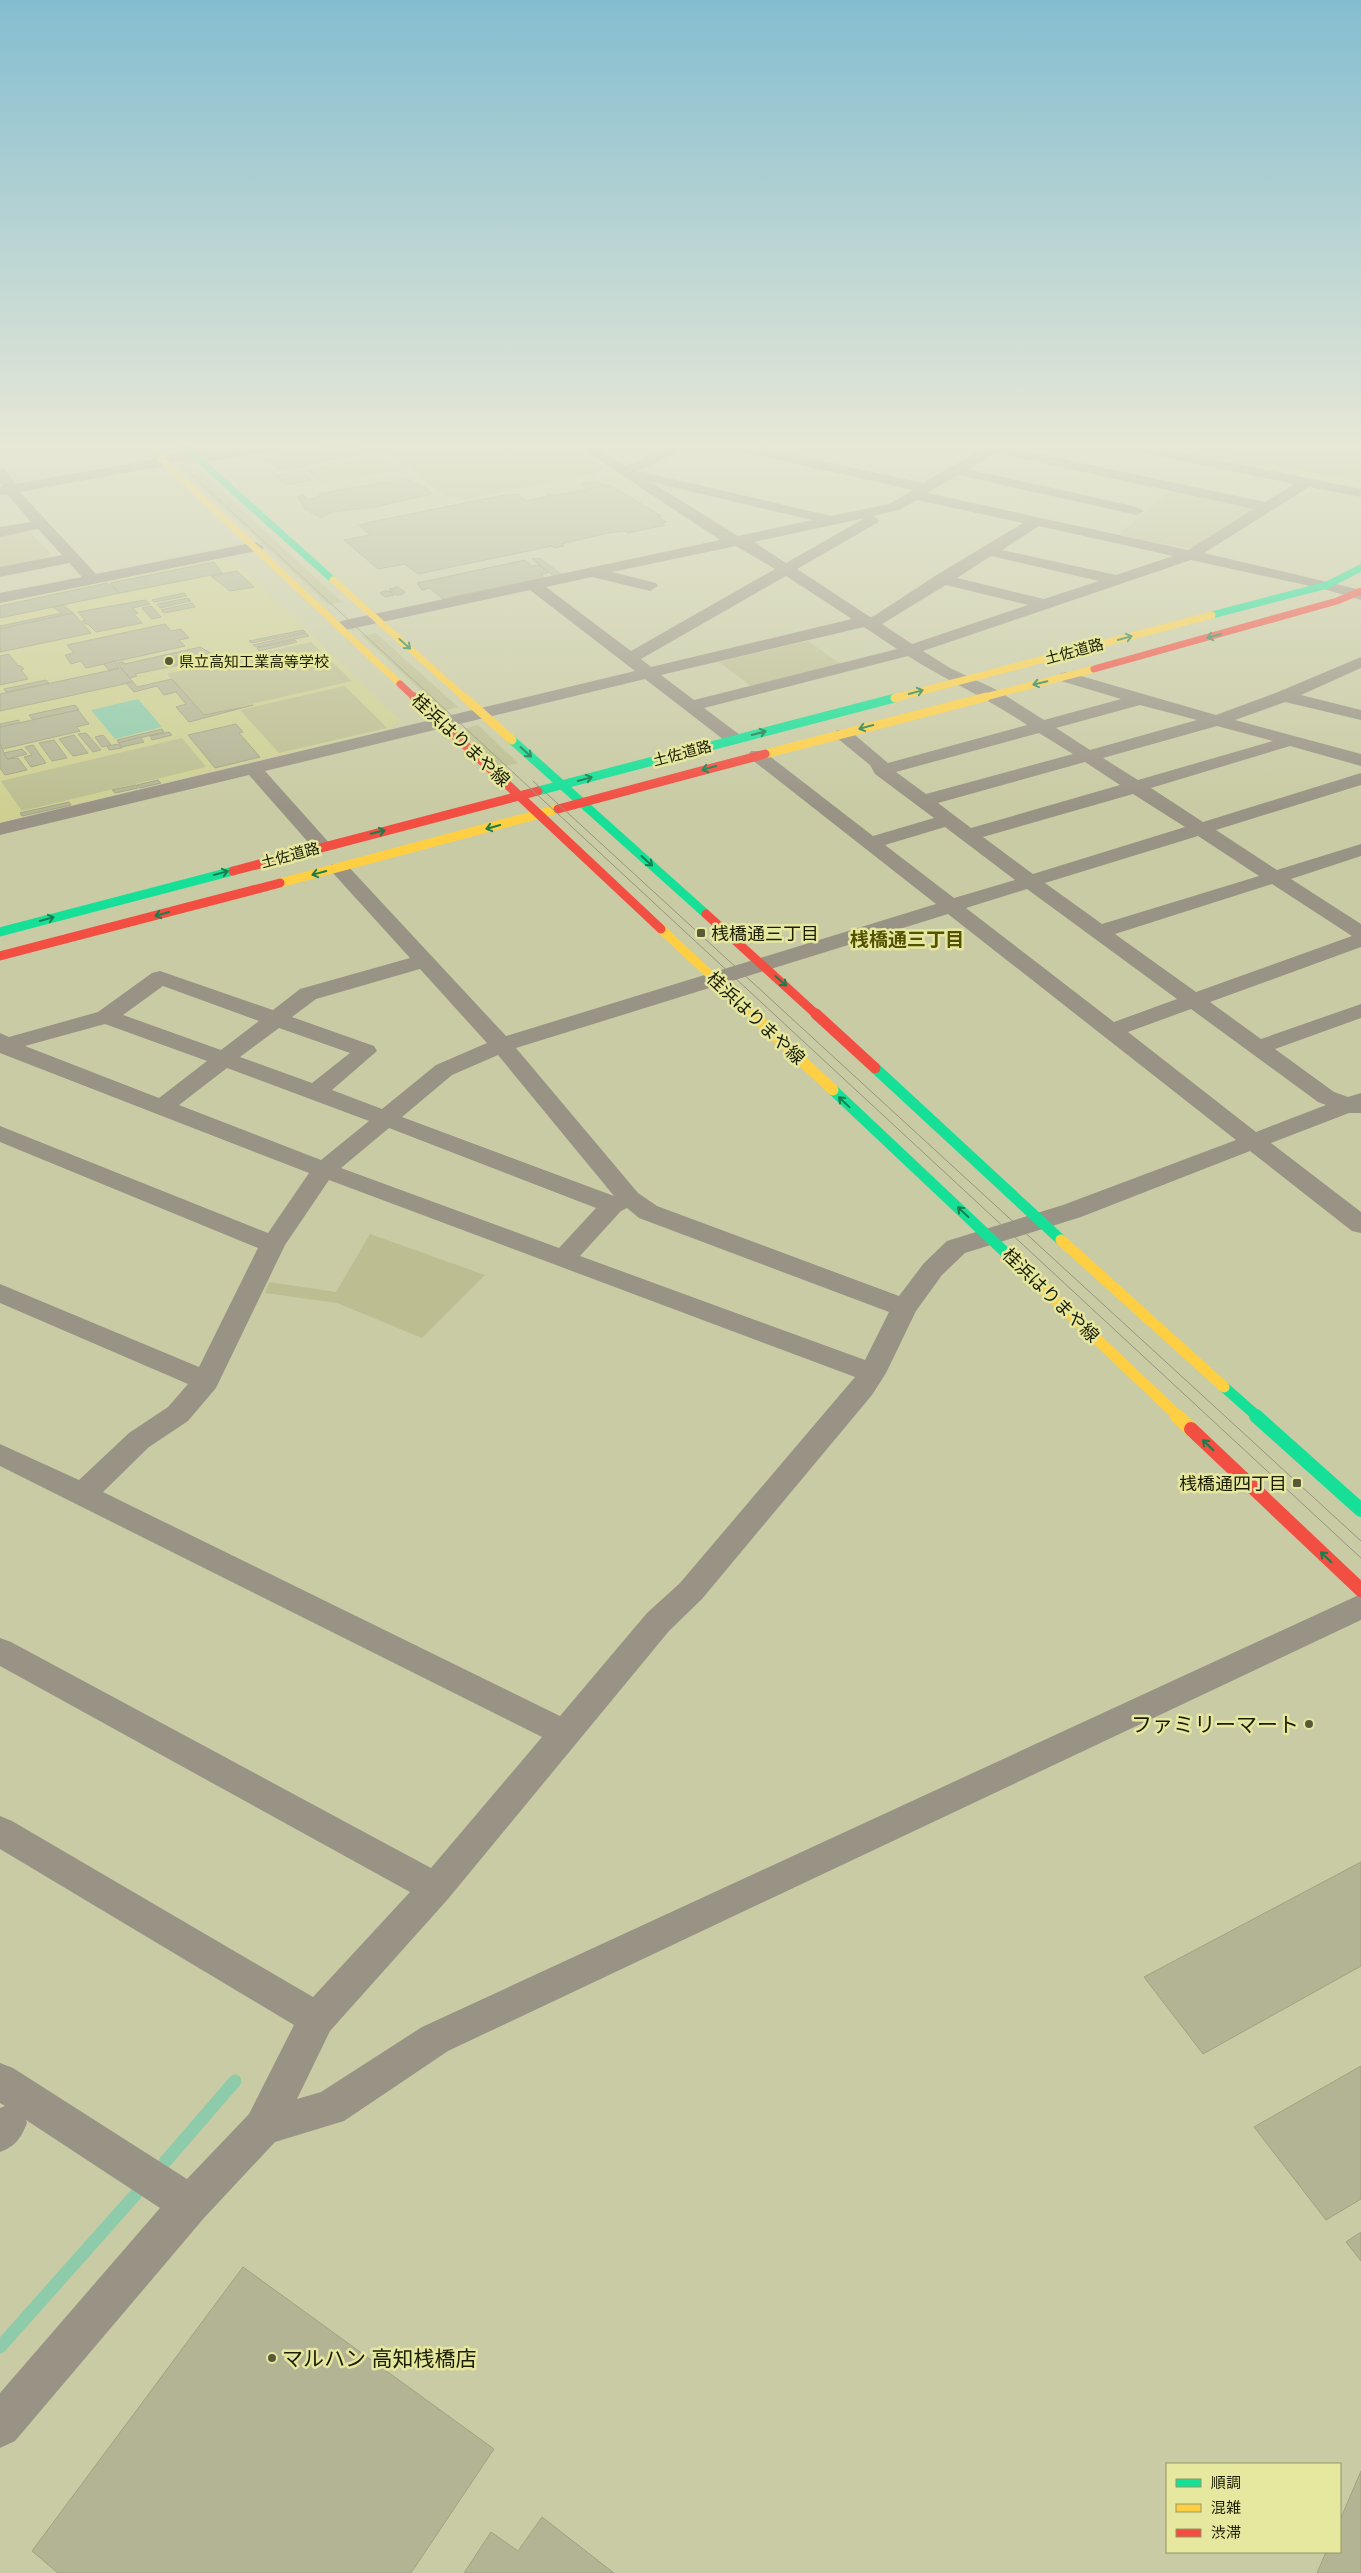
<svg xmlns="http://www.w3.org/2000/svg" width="1361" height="2573" viewBox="0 0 1361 2573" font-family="'PT Sans','Noto Sans JP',sans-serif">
<rect width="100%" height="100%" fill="#c9cba4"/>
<g fill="#ced092">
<polygon points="1167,448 1361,448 1361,488"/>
<polygon points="215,559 235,561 400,720 392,728 0,822 0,601"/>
</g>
<g fill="#bcbe91">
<polygon points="383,448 574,448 604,468 597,473 465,499 444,496"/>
<polygon points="1191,448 1361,448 1361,481 1349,480"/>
<polygon points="380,456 397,470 322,483 306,470"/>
<polygon points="201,473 342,602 328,605 188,475"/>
<polygon points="1170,491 1179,491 1253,507 1256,510 1193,549 1122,536 1120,533"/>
<polygon points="13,533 30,533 51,554 40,561 0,569 0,535"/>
<polygon points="376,633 458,707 443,711 362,636"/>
<polygon points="808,641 842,665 752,687 719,662"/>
<polygon points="311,642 352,681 204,715 167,674"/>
<polygon points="345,686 387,728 279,753 240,710"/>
<polygon points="478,725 518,763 500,767 460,730"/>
<polygon points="182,738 206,767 22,811 1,781"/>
<polygon points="370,1234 485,1275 422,1338 337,1303 265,1293 269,1282 336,1292"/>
</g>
<polygon fill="#8ecbab" points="138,699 162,727 115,739 91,710"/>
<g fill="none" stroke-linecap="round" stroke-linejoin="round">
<g stroke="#8ecbab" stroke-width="13">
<polyline points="165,2162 235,2081"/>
<polyline points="0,2347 136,2194"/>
</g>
</g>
<g fill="#b3b494" stroke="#a0a282">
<polygon points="319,448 364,448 370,452 279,470 266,459"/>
<polygon points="301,471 312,480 286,485 276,476"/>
<polygon points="406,479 424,487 432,494 375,507 332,512 322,518 305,509 298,497 302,495 310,501 310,499 321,496 319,494 339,490"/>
<polygon points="598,481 604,485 587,489 581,484"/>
<polygon points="610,485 661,516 658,517 666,522 661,523 665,525 657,527 654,525 656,527 628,533 625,531 608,533 561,544 564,546 555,548 552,546 418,574 405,564 378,569 344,540 370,535 359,525 371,522 504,495 517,494 527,501 549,496 547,494 558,495"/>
<polygon points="539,558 561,574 554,576 532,559"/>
<polygon points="525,560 532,566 539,565 548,573 542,574 543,578 443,599 430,588 422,590 417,583"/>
<polygon points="214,562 222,573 120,593 110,583"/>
<polygon points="237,571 254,587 230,591 211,576"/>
<polygon points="107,583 120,593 0,618 0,606"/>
<polygon points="398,587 405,592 401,595 396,595 389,589"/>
<polygon points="384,591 390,591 394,595 385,597 380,593"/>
<polygon points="184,593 187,596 154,602 152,600"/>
<polygon points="188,598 191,601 160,608 157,604"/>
<polygon points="145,600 150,604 132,608 138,613 134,614 142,623 96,632 88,624 85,624 82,621 85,620 78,612"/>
<polygon points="192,603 195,607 164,613 161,610"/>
<polygon points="63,605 73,613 0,629 0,626 62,613 53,607"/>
<polygon points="151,606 161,617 152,619 142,608"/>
<polygon points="73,613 91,633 0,652 0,629"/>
<polygon points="165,624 171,631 181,629 189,638 179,640 185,646 86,668 81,661 71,664 65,655 74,653 67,645"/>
<polygon points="303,630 305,632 252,643 249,641"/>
<polygon points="306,633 309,636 256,647 253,645"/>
<polygon points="295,640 297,642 259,651 257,648"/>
<polygon points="200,647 214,655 210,656 212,658 135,674 137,676 130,678 117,663 123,662 125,664"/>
<polygon points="9,654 18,666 21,666 24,669 21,670 28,679 0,685 0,656"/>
<polygon points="114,661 119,668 109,670 104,664"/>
<polygon points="121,668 133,682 0,711 0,694"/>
<polygon points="172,679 204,715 253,705 189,722 176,707 186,704 176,692 164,695 157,686 134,692 126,683 133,682 137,687"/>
<polygon points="46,680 49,683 6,692 4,689"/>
<polygon points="75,705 79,710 33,720 29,715"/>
<polygon points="78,710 89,724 76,727 80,731 3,749 0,744 0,727"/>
<polygon points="19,720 19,723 0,727 0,724"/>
<polygon points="236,724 243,732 239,733 260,757 215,768 188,735"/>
<polygon points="162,729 164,732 119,743 117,740"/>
<polygon points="169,732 172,735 152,740 150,736"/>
<polygon points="86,733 101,750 93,752 78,734"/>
<polygon points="74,735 88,753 73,756 59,739"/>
<polygon points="103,735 111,745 102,747 95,737"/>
<polygon points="140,737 144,742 122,747 119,743"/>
<polygon points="54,740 67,758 52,761 39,743"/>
<polygon points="0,744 7,759 18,758 27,770 5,775 0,768"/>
<polygon points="119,744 122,748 109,750 107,746"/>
<polygon points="33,745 46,763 31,767 24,757 32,755 25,747"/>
<polygon points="22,749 27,754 7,759 4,753"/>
<polygon points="158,780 161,783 140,788 137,785"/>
<polygon points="136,785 138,788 115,793 112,790"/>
<polygon points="69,802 71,805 22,816 20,813"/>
<polygon points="1361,1862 1361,1966 1203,2054 1144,1977"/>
<polygon points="1361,2066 1361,2199 1326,2220 1254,2127"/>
<polygon points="1361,2232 1361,2261 1346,2242"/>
<polygon points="243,2267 494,2449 411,2573 58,2573 32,2551"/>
<polygon points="1361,2471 1361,2573 1317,2573 1326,2552 1340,2552 1340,2520"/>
<polygon points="542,2517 614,2573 464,2573 491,2532 518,2551"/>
</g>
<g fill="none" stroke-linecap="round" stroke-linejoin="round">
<g fill="#999385" fill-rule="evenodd">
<polygon points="194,448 214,448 204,453 243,448 276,448 269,452 188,464 182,461 164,466 20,492 96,574 256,542 264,547 261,550 0,603 0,593 82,577 69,563 0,577 0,567 62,555 38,529 0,537 0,527 31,522 7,494 0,495 0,487 2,486 0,483 0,468 5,469 15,484 161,458"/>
<path d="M581,448H597L626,466L664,448H681L679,451L636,472H643L831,516L889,504L913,490L743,452L736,448H761L923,483L984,448H1011L1265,502L1294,484L1140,452L1133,448H1159L1361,489V497L1309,487L1204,553L1361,590V600L1324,589L1191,560L923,651L950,668L997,690L1044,720L1121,699L1061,681L1058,677L1061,673L1067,672L1216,715L1278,692L1361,657V668L1301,695L1361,710V720L1285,702L1235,720L1361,754V766L1290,746L1151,788L1203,822L1361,773V785L1216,830L1277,870L1361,844V856L1291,879L1361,924V947L1210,1002L1261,1039L1361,1004V1018L1275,1049L1334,1092L1348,1097L1361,1093V1113H1349L1271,1143L1361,1212V1233L1352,1231L1250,1151L1081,1217L965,1253L942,1275L916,1311L886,1373L872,1395L702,1599L669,1631L448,1899L330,2031L297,2099L321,2092L422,2027L1361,1594V1620L448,2051L344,2121L275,2142L204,2218L15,2441L0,2448V2393L160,2208L26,2120L27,2123C21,2138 16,2146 0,2152V2108L5,2106L0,2103V2063L13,2068L187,2179L249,2114L294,2025L0,1849V1816L12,1821L313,1997L410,1892L0,1666V1638L11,1642L431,1868L542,1737L0,1466V1444L79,1480L129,1433L168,1407L188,1384L0,1303V1284L199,1367L258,1248L0,1142V1126L268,1233L309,1173L0,1053V1033L9,1037L98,1012L152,973L160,971L273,1010L300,989L410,958L332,872L329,868L332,864H346L506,1036L936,904L751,759L748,755L751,751H763L873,836L934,818L875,774L870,765L837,738L834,734L837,730H849L888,763L1027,725C989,699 947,681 908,656L704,708L740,735L743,739L740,743H728L645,679L265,771L332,846L329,850H315L249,775L0,835V823L635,671L530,590L341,631L333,626L341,621L720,540ZM995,453L1254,509L1188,550L927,493L958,475L1137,515L1144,511L1137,507L968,469ZM651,482L812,520L738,536ZM917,500L1023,523L935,576L874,616L870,617L797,569L877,523L879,520L873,516L899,510ZM865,518L786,563L754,542ZM1039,526L1173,556L1116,575L1002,550ZM736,546L775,569L631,651L546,587L592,577L650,591L658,586L656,583L612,572ZM991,556L1099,581L1044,599L957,578ZM786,576L852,619L651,667L641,659ZM946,585L1028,605L912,644L882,624ZM864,627L897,649L694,700L661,675ZM1140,705L1197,720L1090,750L1056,728ZM1217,726L1273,741L1138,780L1103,758ZM1039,733L1073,754L926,794L896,772ZM1085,762L1120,785L971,828L938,803ZM1133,794L1185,827L1033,874L983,837ZM945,827L1015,880L954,898L885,845ZM1198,836L1259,876L1102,924L1045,883ZM1272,884L1352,936L1196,992L1115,934ZM1027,889L1177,999L1114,1022L966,908ZM948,914L1236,1140L1063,1205L947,1241L924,1263L899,1296L657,1206L638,1193L516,1048ZM420,969L487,1043L436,1065L382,1109L332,1090L377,1051L374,1046L292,1017L316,999ZM163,986L259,1021L221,1050L123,1015ZM1191,1009L1318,1102L1326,1105L1256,1132L1128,1032ZM105,1024L207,1061L159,1098L25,1046ZM279,1028L350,1053L312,1083L240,1057ZM498,1055L614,1196L402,1117L452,1075ZM227,1068L369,1121L321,1160L179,1105ZM389,1128L596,1208L559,1248L341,1168ZM329,1180L855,1377L680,1583L647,1613L560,1716L103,1492L149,1447L188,1421L216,1388L285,1245ZM627,1208L639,1218L889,1312L865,1360L580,1256L621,1211Z"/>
</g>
<g stroke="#16e098" stroke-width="7">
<polyline points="186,448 333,580"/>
<polyline points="1212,615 1327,585 1361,568"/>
</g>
<g stroke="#16e098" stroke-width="9">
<polyline points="512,740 706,914"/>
<polyline points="538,791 895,698"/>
<polyline points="0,932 233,871"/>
</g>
<g stroke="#16e098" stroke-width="11">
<polyline points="875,1068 1061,1240"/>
<polyline points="833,1090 1008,1255"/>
<polyline points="1224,1387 1258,1417"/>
</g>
<polyline stroke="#16e098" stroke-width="14" points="1256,1416 1361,1510"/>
<g stroke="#ffcf43" stroke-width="7">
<polyline points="149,448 400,684"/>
<polyline points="333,580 465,698"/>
<polyline points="895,698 1212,615"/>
<polyline points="981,698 1094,669"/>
</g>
<g stroke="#ffcf43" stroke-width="9">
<polyline points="464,697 512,740"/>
<polyline points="895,698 899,697"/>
<polyline points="765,754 986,697"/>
<polyline points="280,883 558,809"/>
<polyline points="661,929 753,1015"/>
</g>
<g stroke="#ffcf43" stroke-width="11">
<polyline points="752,1014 833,1090"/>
<polyline points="1061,1240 1224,1387"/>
<polyline points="1008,1255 1179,1417"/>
</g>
<polyline stroke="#ffcf43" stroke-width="14" points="1177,1416 1191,1429"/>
<g stroke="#f24e42" stroke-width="7">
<polyline points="1094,669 1337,601 1361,591"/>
<polyline points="400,684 415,698"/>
</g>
<g stroke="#f24e42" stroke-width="9">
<polyline points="414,697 661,929"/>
<polyline points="558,809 765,754"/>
<polyline points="233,871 538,791"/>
<polyline points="706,914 817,1015"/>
<polyline points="0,956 280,883"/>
</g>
<polyline stroke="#f24e42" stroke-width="11" points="816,1014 875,1068"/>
<polyline stroke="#f24e42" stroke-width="14" points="1191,1429 1361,1590"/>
<g stroke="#97957e" stroke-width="1">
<polyline points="163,448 1361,1558"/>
<polyline points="533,781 1361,1541"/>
</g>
</g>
<defs><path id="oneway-shaft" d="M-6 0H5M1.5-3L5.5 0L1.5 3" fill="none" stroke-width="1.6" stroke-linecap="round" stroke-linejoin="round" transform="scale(1.25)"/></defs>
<g stroke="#197e4c">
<use href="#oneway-shaft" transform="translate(1214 636) rotate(164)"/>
<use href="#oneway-shaft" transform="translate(1125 638) rotate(-15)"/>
<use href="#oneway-shaft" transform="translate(405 644) rotate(42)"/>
<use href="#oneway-shaft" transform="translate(1040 683) rotate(167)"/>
<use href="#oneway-shaft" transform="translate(916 692) rotate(-15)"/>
<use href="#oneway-shaft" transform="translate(866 727) rotate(165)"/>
<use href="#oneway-shaft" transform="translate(759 733) rotate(-15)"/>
<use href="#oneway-shaft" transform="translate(526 752) rotate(42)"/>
<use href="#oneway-shaft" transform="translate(709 768) rotate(165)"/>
<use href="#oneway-shaft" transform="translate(585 779) rotate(-15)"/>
<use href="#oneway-shaft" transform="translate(493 827) rotate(164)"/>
<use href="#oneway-shaft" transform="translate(378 832) rotate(-14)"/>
<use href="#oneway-shaft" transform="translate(647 861) rotate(42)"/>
<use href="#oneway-shaft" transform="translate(221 873) rotate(-15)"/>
<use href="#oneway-shaft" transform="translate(319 873) rotate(165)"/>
<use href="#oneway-shaft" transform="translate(162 914) rotate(165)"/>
<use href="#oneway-shaft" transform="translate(47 919) rotate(-15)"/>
<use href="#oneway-shaft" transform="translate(781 981) rotate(42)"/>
<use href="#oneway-shaft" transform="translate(844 1102) rotate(-137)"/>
<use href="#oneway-shaft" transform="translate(963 1212) rotate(-137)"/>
<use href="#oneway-shaft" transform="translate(1208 1445) rotate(-136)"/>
<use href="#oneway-shaft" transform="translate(1326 1557) rotate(-136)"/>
</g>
<linearGradient id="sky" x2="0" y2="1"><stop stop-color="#84bdd0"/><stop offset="0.55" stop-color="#e7e8d6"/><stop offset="1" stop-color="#e7e8d6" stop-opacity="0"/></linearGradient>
<rect width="1361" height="808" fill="url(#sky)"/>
<g fill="#59593a" stroke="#e6e8a0" stroke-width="2">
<circle cx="169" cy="661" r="5"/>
<rect x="696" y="928" width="10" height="10" rx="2.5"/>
<rect x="1292" y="1478" width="10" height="10" rx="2.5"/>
<circle cx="1309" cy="1724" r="5"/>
<circle cx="272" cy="2358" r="5"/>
</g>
<g text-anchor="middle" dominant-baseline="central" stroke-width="5" stroke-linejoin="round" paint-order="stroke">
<g font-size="15" fill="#1c1c01" stroke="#e6e8a0">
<text transform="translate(1074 651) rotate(-15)">土佐道路</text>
<text transform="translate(682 753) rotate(-15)">土佐道路</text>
<text transform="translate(290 855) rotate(-15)">土佐道路</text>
</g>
<g font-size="15" fill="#1c1c01" stroke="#e6e8a0" text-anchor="start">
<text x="179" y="661">県立高知工業高等学校</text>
</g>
<g font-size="18" fill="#1c1c01" stroke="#e6e8a0">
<text transform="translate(461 740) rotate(43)">桂浜はりまや線</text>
<text transform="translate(756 1018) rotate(43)">桂浜はりまや線</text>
<text transform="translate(1051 1295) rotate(44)">桂浜はりまや線</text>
</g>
<g font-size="18" fill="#1c1c01" stroke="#e6e8a0" text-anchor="start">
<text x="711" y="933">桟橋通三丁目</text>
<text x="1287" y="1483" text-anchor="end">桟橋通四丁目</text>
</g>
<g font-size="19" font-weight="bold" fill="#525201" stroke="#e6e8a0">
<text x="907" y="939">桟橋通三丁目</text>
</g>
<g font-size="21" fill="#1c1c01" stroke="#e6e8a0" text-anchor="end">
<text x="1299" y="1724">ファミリーマート</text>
<text x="282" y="2358" text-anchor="start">マルハン 高知桟橋店</text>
</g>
</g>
<rect x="1166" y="2463" width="175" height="90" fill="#e6e8a0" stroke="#959660"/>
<rect x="1176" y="2479" width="25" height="8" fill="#16e098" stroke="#959660"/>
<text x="1211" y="2488" font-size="15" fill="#1c1c01">順調</text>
<rect x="1176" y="2504" width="25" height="8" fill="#ffcf43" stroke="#959660"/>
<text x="1211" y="2513" font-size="15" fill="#1c1c01">混雑</text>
<rect x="1176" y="2529" width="25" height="8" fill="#f24e42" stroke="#959660"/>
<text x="1211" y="2538" font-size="15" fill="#1c1c01">渋滞</text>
</svg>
